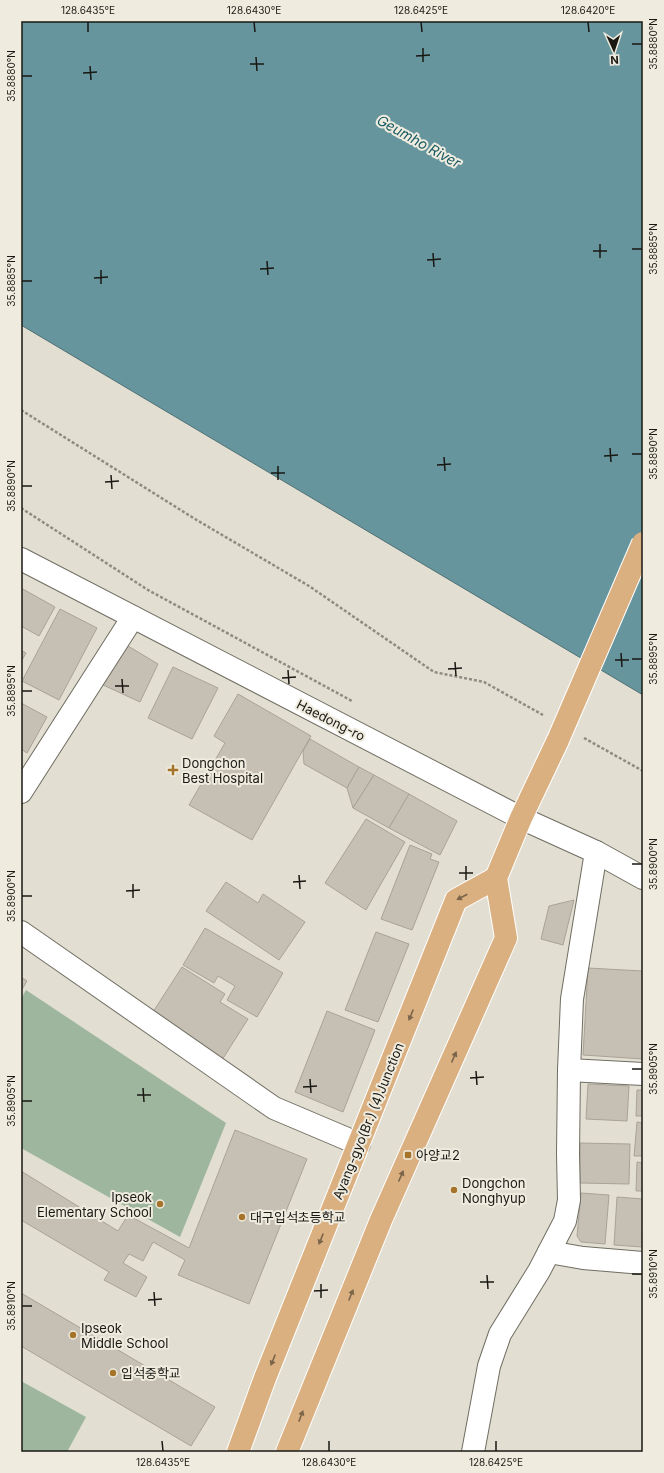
<svg xmlns="http://www.w3.org/2000/svg" width="664" height="1473" viewBox="0 0 664 1473" font-family="Inter,'Noto Sans KR',sans-serif">
<rect width="100%" height="100%" fill="#e2dfd2"/>
<g fill="#9db69d">
<polygon points="26,990 226,1123 180,1237 21,1148 21,999"/>
<polygon points="21,1381 86,1417 67,1452 21,1452"/>
</g>
<polygon fill="#66959d" stroke="#4f7074" points="21,21 643,21 643,695 21,325"/>
<g fill="#c6bfb3" stroke="#a9a297">
<polygon points="21,588 55,607 39,636 21,626"/>
<polygon points="60,609 97,628 59,700 22,681"/>
<polygon points="128,646 158,664 140,702 101,684"/>
<polygon points="21,650 26,653 21,662"/>
<polygon points="173,667 218,688 192,739 148,718"/>
<polygon points="238,694 311,736 252,840 189,805 225,743 214,736"/>
<polygon points="21,703 47,717 27,753 21,749"/>
<polygon points="310,739 359,767 347,788 304,764 303,751"/>
<polygon points="359,767 374,775 353,808 347,788"/>
<polygon points="374,775 409,794 389,828 353,808"/>
<polygon points="409,794 457,821 440,855 389,828"/>
<polygon points="366,819 405,842 366,910 325,883"/>
<polygon points="410,845 432,854 430,859 439,862 412,930 381,919"/>
<polygon points="226,882 258,903 263,894 305,922 279,960 206,911"/>
<polygon points="574,900 563,945 541,939 549,906"/>
<polygon points="205,928 283,973 257,1017 227,1000 235,986 218,976 214,983 183,965"/>
<polygon points="376,932 409,944 378,1022 345,1010"/>
<polygon points="182,967 225,994 220,1002 248,1019 222,1060 151,1015"/>
<polygon points="588,968 643,971 643,1059 583,1055"/>
<polygon points="21,977 27,981 21,991"/>
<polygon points="327,1011 375,1030 343,1112 295,1092"/>
<polygon points="588,1084 629,1086 627,1121 586,1119"/>
<polygon points="637,1090 643,1090 643,1116 636,1116"/>
<polygon points="637,1122 643,1123 643,1156 634,1156"/>
<polygon points="235,1130 307,1159 249,1304 178,1275 185,1260 153,1242 143,1261 129,1254 123,1263 147,1277 136,1297 104,1280 109,1272 21,1220 21,1171 118,1231 128,1215 189,1248"/>
<polygon points="580,1143 630,1144 629,1184 580,1183"/>
<polygon points="637,1162 643,1163 643,1191 636,1191"/>
<polygon points="581,1193 609,1195 605,1244 581,1242 577,1236"/>
<polygon points="617,1197 643,1199 642,1247 614,1245"/>
<polygon points="21,1293 215,1407 191,1446 21,1346"/>
</g>
<g fill="none" stroke-linecap="round" stroke-linejoin="round">
<defs>
<g id="minor">
<polyline points="21,559 521,818 596,852 643,878"/>
<polyline points="21,792 133,617"/>
<polyline points="21,932 274,1108 359,1144"/>
<polyline points="569,1070 643,1074"/>
<polyline points="549,1252 583,1258 643,1263"/>
<polyline points="473,1452 489,1366 500,1334 539,1271 565,1221 569,1200 568,1154 569,1070 572,999 596,852"/>
</g>
<g id="major">
<polyline points="238,1452 265,1378 456,900 496,878"/>
<polyline points="287,1452 381,1220 506,938 496,878 521,818 558,740"/>
</g>
</defs>
<use href="#minor" stroke="#706d62" stroke-width="24"/>
<use href="#major" stroke="#fff" stroke-width="24"/>
<g stroke="#8e8b82" stroke-width="2.5" stroke-dasharray="3 2" stroke-linecap="butt">
<polyline points="21,410 195,519 309,586 434,672 484,682 543,715"/>
<polyline points="21,508 148,590 352,701"/>
<polyline points="584,738 643,771"/>
</g>
<use href="#minor" stroke="#fff" stroke-width="22"/>
<use href="#major" stroke="#dab081" stroke-width="22"/>
<defs>
<polyline id="major-bridge" points="558,740 643,543"/>
</defs>
<use href="#major-bridge" stroke="#fff" stroke-width="24" stroke-linecap="butt"/>
<use href="#major-bridge" stroke="#dab081" stroke-width="22"/>
</g>
<defs><path id="oneway-solid" d="M-6-.8H1V-3.2L6.5 0L1 3.2V.8H-6Z"/></defs>
<g fill="#7a644a">
<use href="#oneway-solid" transform="translate(462 897) rotate(152)"/>
<use href="#oneway-solid" transform="translate(411 1015) rotate(112)"/>
<use href="#oneway-solid" transform="translate(454 1057) rotate(-66)"/>
<use href="#oneway-solid" transform="translate(401 1176) rotate(-66)"/>
<use href="#oneway-solid" transform="translate(321 1239) rotate(112)"/>
<use href="#oneway-solid" transform="translate(351 1295) rotate(-68)"/>
<use href="#oneway-solid" transform="translate(273 1360) rotate(112)"/>
<use href="#oneway-solid" transform="translate(301 1416) rotate(-69)"/>
</g>
<path fill="none" stroke="#191813" stroke-width="1.5" d="M88,22V32M254,22L255,32M421,22L422,32M588,22L589,32M632,44H642M423,48V62M416,56L430,55M256,57L257,71M250,64H264M90,66L91,80M83,73L97,72M22,76H32M600,244V258M632,249H642M593,251H607M433,253L434,267M427,260L441,259M267,261L268,275M260,269L274,268M101,270V284M94,278L108,277M22,281H32M610,448L611,462M632,454H642M604,456L618,455M444,457L445,471M437,465L451,464M278,466V480M271,473H285M111,475L112,489M105,482L119,481M22,486H32M621,653L622,667M632,659H642M615,660H629M455,662L456,676M448,669L462,668M288,670L289,684M282,678L296,677M122,679L123,693M115,686H129M22,691H32M632,864H642M466,866V880M459,873H473M299,875L300,889M293,882L306,881M133,884V898M126,891L140,890M22,896H32M632,1069H642M476,1071L477,1085M470,1078L484,1077M310,1079L311,1093M303,1087L317,1086M143,1088L144,1102M137,1095H151M22,1101H32M632,1274H642M487,1275L488,1289M480,1282H494M321,1284V1298M314,1291L328,1290M154,1292L155,1306M148,1300L162,1299M22,1306H32M162,1441L163,1451M329,1441V1451M496,1441V1451"/>
<g fill="#a5742a" stroke="#efecdf" stroke-width="1.5">
<path d="M171 764h4v4h4v4h-4v4h-4v-4h-4v-4h4z"/>
<rect x="404" y="1151" width="8" height="8" rx="2"/>
<circle cx="454" cy="1190" r="4"/>
<circle cx="160" cy="1204" r="4"/>
<circle cx="242" cy="1217" r="4"/>
<circle cx="73" cy="1335" r="4"/>
<circle cx="113" cy="1373" r="4"/>
</g>
<g text-anchor="middle" dominant-baseline="central" stroke-width="4" stroke-linejoin="round" paint-order="stroke">
<g font-size="13" fill="#191813" stroke="#efecdf">
<text transform="translate(331 720) rotate(27)">Haedong-ro</text>
<text transform="translate(368 1121) rotate(-68)">Ayang-gyo(Br.) (4)Junction</text>
</g>
<g font-size="13" fill="#191813" stroke="#efecdf" text-anchor="start">
<text x="182" y="763">Dongchon<tspan x="182" dy="15">Best Hospital</tspan></text>
<text x="416" y="1155">아양교2</text>
<text x="462" y="1183">Dongchon<tspan x="462" dy="15">Nonghyup</tspan></text>
<text x="152" y="1197" text-anchor="end">Ipseok<tspan x="152" dy="15">Elementary School</tspan></text>
<text x="250" y="1217">대구입석초등학교</text>
<text x="81" y="1328">Ipseok<tspan x="81" dy="15">Middle School</tspan></text>
<text x="121" y="1373">입석중학교</text>
</g>
<g font-size="14" font-style="italic" fill="#165862" stroke="#efecdf">
<text transform="translate(419 141) rotate(29)">Geumho River</text>
</g>
</g>
<rect width="664" height="1473" fill="none" stroke="#efecdf" stroke-width="44"/>
<g transform="translate(614 50) rotate(177)" stroke="#efecdf" stroke-width="3" paint-order="stroke">
<path d="M0-3L7 15L0 10L-7 15Z" fill="#191813"/>
<text y="-6" font-size="11" font-weight="bold" text-anchor="middle" fill="#191813">N</text>
</g>
<rect x="22" y="22" width="620" height="1429" fill="none" stroke="#191813" stroke-width="1.5"/>
<g font-size="10" text-anchor="middle" fill="#191813">
<text x="88" y="14">128.6435°E</text>
<text x="254" y="14">128.6430°E</text>
<text x="421" y="14">128.6425°E</text>
<text x="588" y="14">128.6420°E</text>
<text transform="translate(653 44) rotate(-90)" y="4">35.8880°N</text>
<text transform="translate(11 76) rotate(-90)" y="4">35.8880°N</text>
<text transform="translate(653 249) rotate(-90)" y="4">35.8885°N</text>
<text transform="translate(11 281) rotate(-90)" y="4">35.8885°N</text>
<text transform="translate(653 454) rotate(-90)" y="4">35.8890°N</text>
<text transform="translate(11 486) rotate(-90)" y="4">35.8890°N</text>
<text transform="translate(653 659) rotate(-90)" y="4">35.8895°N</text>
<text transform="translate(11 691) rotate(-90)" y="4">35.8895°N</text>
<text transform="translate(653 864) rotate(-90)" y="4">35.8900°N</text>
<text transform="translate(11 896) rotate(-90)" y="4">35.8900°N</text>
<text transform="translate(653 1069) rotate(-90)" y="4">35.8905°N</text>
<text transform="translate(11 1101) rotate(-90)" y="4">35.8905°N</text>
<text transform="translate(653 1274) rotate(-90)" y="4">35.8910°N</text>
<text transform="translate(11 1306) rotate(-90)" y="4">35.8910°N</text>
<text x="163" y="1466">128.6435°E</text>
<text x="329" y="1466">128.6430°E</text>
<text x="496" y="1466">128.6425°E</text>
</g>
</svg>
